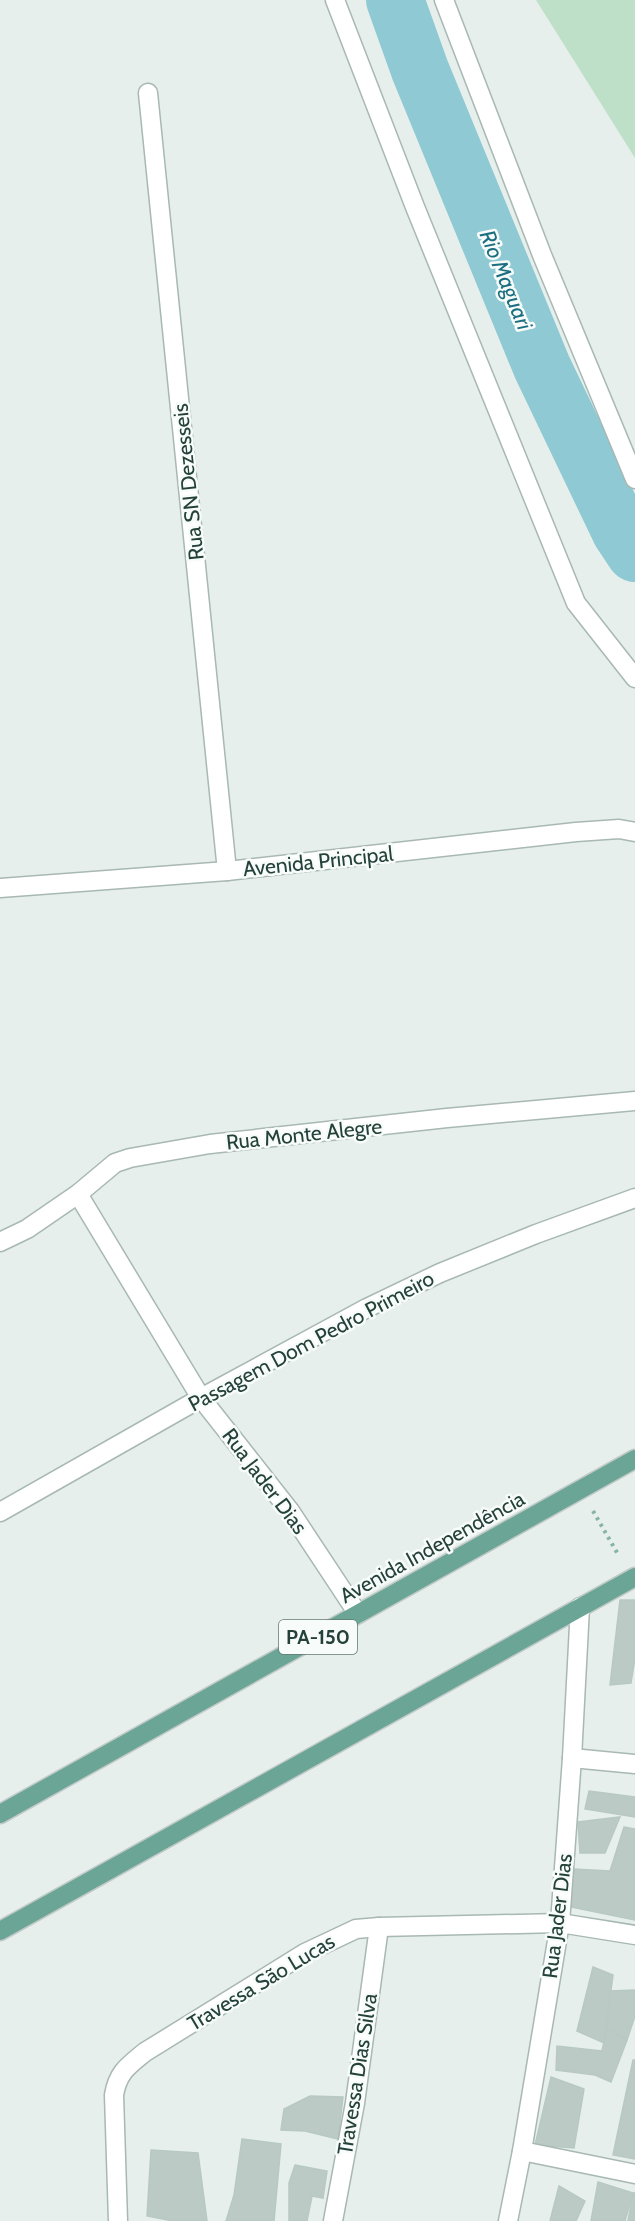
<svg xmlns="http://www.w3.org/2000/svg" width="635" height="2221" viewBox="0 0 635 2221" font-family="Cabin,sans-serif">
<rect width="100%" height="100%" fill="#e6efeb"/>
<polygon fill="#bfe0c8" points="536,0 635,0 635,158"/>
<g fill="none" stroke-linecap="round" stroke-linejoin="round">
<polyline stroke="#8ec9d4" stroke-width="58" points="395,0 420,70 542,367 621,532 635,553"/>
</g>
<g fill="#bbcac4" stroke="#b8c9c2" stroke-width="1.5">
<polygon points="620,1600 635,1600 635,1658 631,1683 610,1685"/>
<polygon points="589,1791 635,1797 635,1817 585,1809"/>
<polygon points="620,1817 605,1853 580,1853 578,1822"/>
<polygon points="624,1827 635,1829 635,1920 561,1905 575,1869 610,1871"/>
<polygon points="593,1967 613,1975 604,2043 577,2031"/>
<polygon points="635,1990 635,2016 627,2040 607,2028 610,1991"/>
<polygon points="607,2028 627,2040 611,2082 595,2075 556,2070 557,2046 602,2051"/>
<polygon points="633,2060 635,2060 635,2159 613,2155"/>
<polygon points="551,2077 584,2089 574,2148 535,2145"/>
<polygon points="310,2096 343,2097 338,2139 305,2131 281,2130 284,2109"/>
<polygon points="242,2139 281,2144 274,2221 226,2221 234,2195"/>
<polygon points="151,2150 198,2153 207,2221 173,2221 147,2216"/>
<polygon points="295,2165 327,2171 323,2198 312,2196 307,2221 289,2221 289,2183"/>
<polygon points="598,2182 633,2193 625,2221 591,2221"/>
<polygon points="559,2186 585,2201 576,2221 550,2221"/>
<polygon points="633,2193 635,2193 635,2221 628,2221"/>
</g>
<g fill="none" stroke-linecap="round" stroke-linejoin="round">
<defs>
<g id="minor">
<polyline points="335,0 415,207 576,603 635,678"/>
<polyline points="444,0 542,255 635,479"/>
<polyline points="148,93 227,871"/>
<polyline points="0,888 227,871 576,832 619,829 635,832"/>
<polyline points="78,1194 201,1398 290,1511 358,1614"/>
<polyline points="0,1242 27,1229 78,1194 115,1163 130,1158 210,1144 447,1118 635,1101"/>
<polyline points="0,1512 201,1398 367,1308 440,1273 536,1234 635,1198"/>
<polyline points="572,1758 635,1764"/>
<polyline points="522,2151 635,2174"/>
<path d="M118,2221L114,2095C118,2072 128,2066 145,2052L305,1953L356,1929L379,1927L560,1923L635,1935"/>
<polyline points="333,2221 355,2103 379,1927"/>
<polyline points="508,2221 522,2151 560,1923 572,1758 580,1607"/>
</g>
<g id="primary">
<polyline points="0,1814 635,1459"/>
<polyline points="0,1931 635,1577"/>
</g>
</defs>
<use href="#minor" stroke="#a8b8b2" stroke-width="21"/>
<use href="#primary" stroke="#c2cac8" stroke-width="21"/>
<polyline stroke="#86b3a5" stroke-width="4" stroke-dasharray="3 4.5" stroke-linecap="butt" points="593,1511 619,1556"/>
<use href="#minor" stroke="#fff" stroke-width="18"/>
<use href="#primary" stroke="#6aa596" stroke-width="18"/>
</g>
<g text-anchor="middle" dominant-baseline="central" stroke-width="5" stroke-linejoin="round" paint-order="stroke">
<rect fill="#f7fbf9" stroke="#637a73" stroke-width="1.5" x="279" y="1620" width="78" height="34" rx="4.5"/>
<g font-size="20" font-weight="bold" fill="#24423a">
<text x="318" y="1637">PA-150</text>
</g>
<g font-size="21" fill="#24423a" stroke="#f7fbf9">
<text transform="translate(188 482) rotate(-96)">Rua SN Dezesseis</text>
<text transform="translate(318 861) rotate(-6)">Avenida Principal</text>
<text transform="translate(304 1134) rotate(-6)">Rua Monte Alegre</text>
<text transform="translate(311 1341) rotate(-28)">Passagem Dom Pedro Primeiro</text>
<text transform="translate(265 1481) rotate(53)">Rua Jader Dias</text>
<text transform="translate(432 1547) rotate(-29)">Avenida Independência</text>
<text transform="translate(557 1916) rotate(-83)">Rua Jader Dias</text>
<text transform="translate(261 1982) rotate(-31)">Travessa São Lucas</text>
<text transform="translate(357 2074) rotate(-81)">Travessa Dias Silva</text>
</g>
<g font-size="22" font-style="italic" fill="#1c6f80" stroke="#f7fbf9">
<text transform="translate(506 280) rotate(68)">Rio Maguari</text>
</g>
</g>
</svg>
